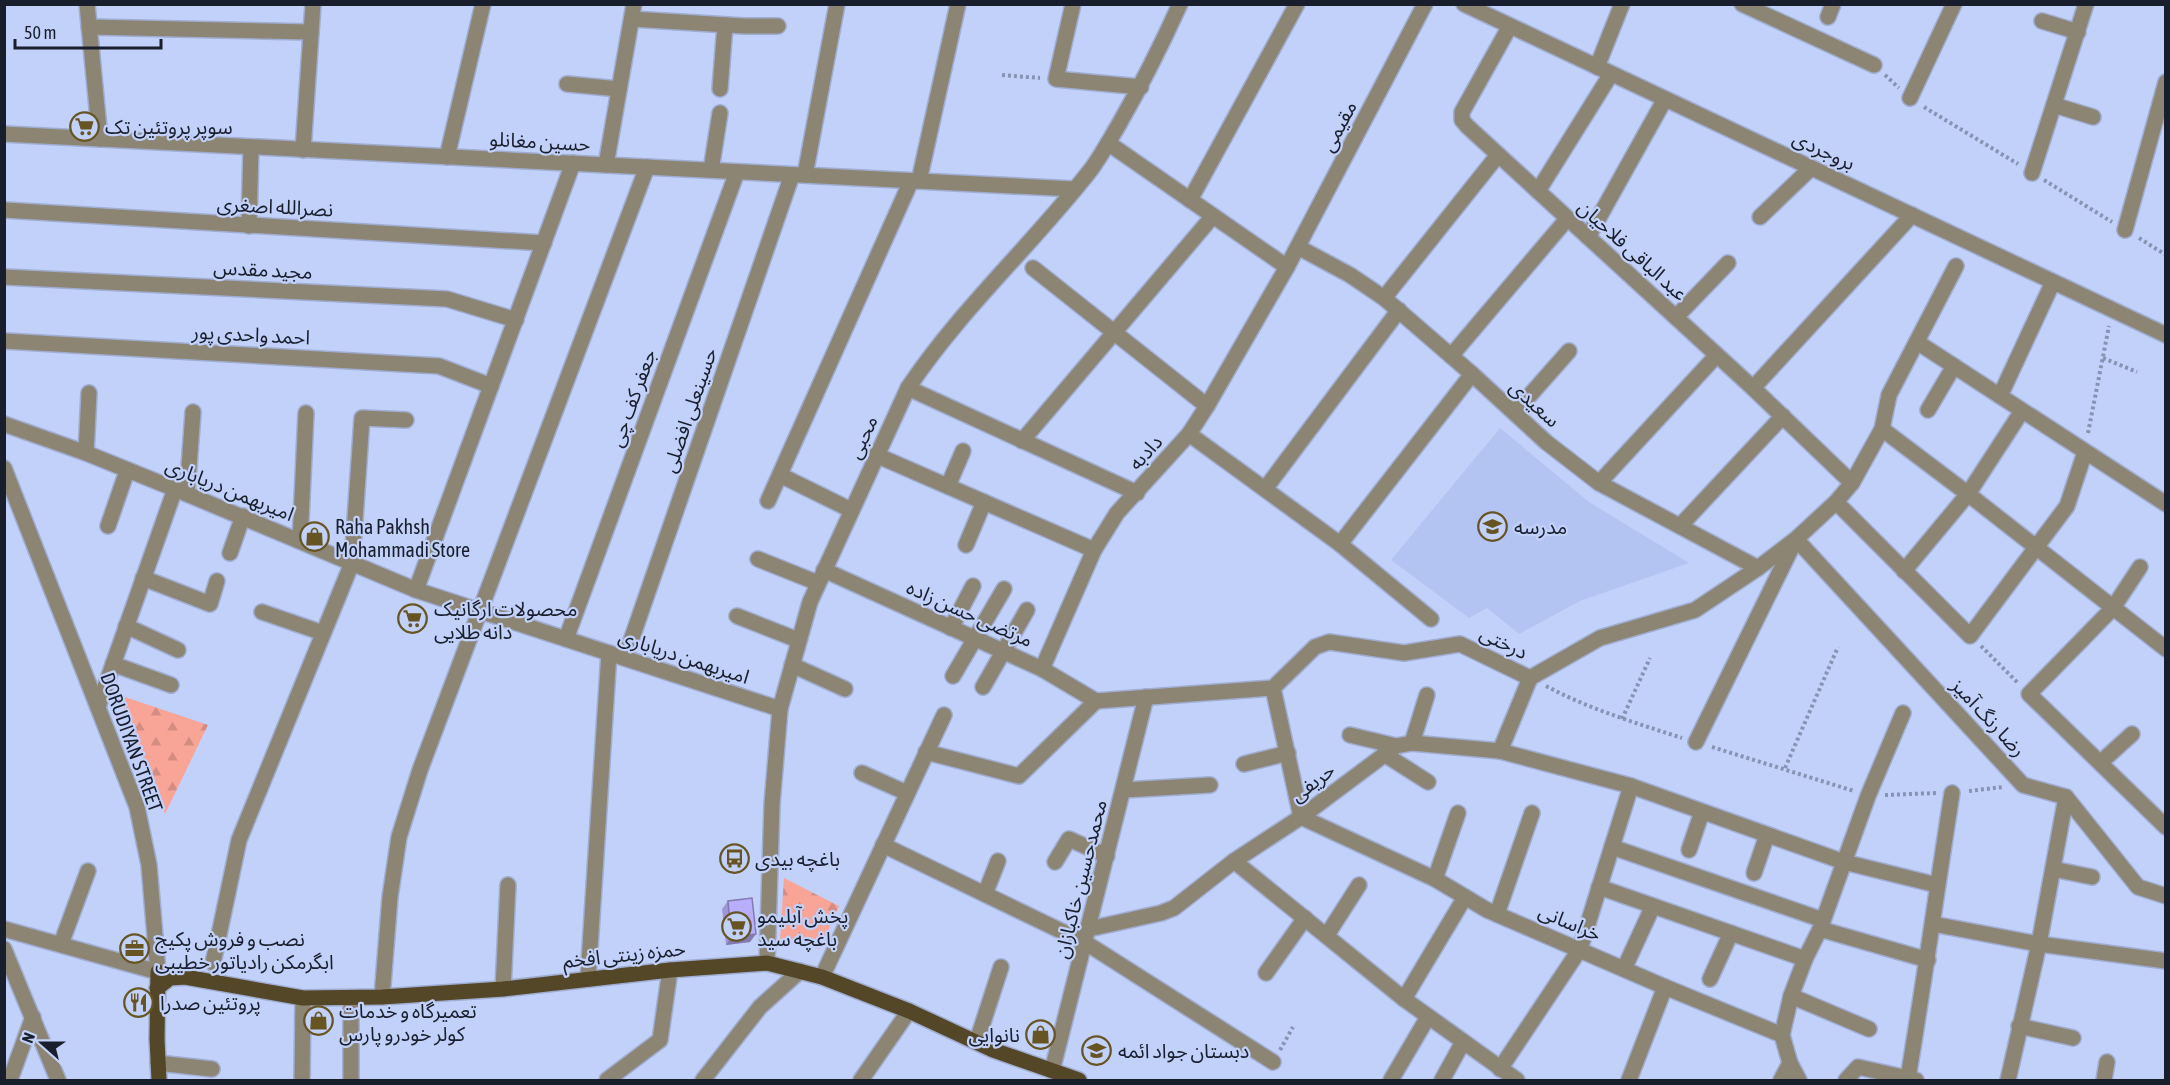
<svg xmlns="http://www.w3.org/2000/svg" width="2170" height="1085" viewBox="0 0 2170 1085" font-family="'Asap Condensed','Noto Sans Arabic',sans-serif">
<defs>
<pattern id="forest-firs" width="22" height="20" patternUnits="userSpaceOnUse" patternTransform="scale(1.5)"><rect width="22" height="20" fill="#f8a496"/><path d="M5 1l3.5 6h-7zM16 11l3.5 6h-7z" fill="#d48d81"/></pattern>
</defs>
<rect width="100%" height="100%" fill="#c2d1fa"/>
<polygon fill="#b3c4f3" points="1500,428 1589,502 1689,563 1580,601 1519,634 1487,608 1469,618 1391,560"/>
<g fill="url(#forest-firs)">
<polygon points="119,695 208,725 165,814"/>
<polygon points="784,878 839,906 820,949 780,941"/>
</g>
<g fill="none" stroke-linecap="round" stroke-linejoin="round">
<defs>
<g id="minor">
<polyline points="87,4 100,139"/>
<polyline points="1073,4 1056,79 1141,87"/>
<polyline points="1464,4 2166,335"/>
<polyline points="1742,4 1874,65"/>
<polyline points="1828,17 1833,4"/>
<polyline points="632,19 744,26 778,26"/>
<polyline points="2042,21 2078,32"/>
<polyline points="1510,26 1462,112 1462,120 1467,126 1753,388 1852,483"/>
<polyline points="89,27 311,32"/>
<polyline points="1597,67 1622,4"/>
<polyline points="567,84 619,89"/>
<polyline points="720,89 725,25"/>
<polyline points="1910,98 1954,4"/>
<polyline points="2054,105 2093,117"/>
<polyline points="4,134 1074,189"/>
<polyline points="1108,143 1287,267"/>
<polyline points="303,150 313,4"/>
<polyline points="447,157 483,4"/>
<polyline points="606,165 634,4"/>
<polyline points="711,170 720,113"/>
<polyline points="2032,173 2086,4"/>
<polyline points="805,175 837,4"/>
<polyline points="919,181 958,4"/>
<polyline points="1538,191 1611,74"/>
<polyline points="1190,200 1297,4"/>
<polyline points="4,210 544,243"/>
<polyline points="1760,217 1811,168"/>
<polyline points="249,226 251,147"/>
<polyline points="2125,230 2166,82"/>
<polyline points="1588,237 1665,99"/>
<polyline points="1298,247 1350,275 1384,298 1472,374 1546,442 1599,483 1758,568"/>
<polyline points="1033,268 1207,406"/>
<polyline points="4,277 447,299 516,320"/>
<polyline points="1384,298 1498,155"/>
<polyline points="1676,317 1728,263"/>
<polyline points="4,341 439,366 491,386"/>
<polyline points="1917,342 2166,504"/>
<polyline points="1451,356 1567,219"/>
<polyline points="908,388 1137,493"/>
<polyline points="1753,388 1912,215"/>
<polyline points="2000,396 2053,282"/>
<polyline points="1928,410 1954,366"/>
<polyline points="1515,412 1569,351"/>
<polyline points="4,424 86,453 175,489 416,590 780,709"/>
<polyline points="1882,429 1968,494 2166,649"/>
<polyline points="1189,434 1340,544 1431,619"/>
<polyline points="1022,441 1213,216"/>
<polyline points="86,453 89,393"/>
<polyline points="876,455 1094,550"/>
<polyline points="4,468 137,807 149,865 158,972 4,929"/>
<polyline points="780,475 851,510"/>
<polyline points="1599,483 1717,355"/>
<polyline points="948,486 963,451"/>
<polyline points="1265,489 1399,310"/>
<polyline points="187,494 193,412"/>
<polyline points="768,501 911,181"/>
<polyline points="1836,502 1970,636 2067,506 2085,452"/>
<polyline points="108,526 127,471"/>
<polyline points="1680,526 1783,416"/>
<polyline points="300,541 306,413"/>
<polyline points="1340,544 1472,374"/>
<polyline points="966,545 984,502"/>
<polyline points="230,553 243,516"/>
<polyline points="758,559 818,583"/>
<polyline points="2140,567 2113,608 2029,694 2166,827"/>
<polyline points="824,570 1042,669 1096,701"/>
<polyline points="1904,571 1968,494 2022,411"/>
<polyline points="143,578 210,604 217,581"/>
<polyline points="416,590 573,163"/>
<polyline points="262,612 323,633"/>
<polyline points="737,616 798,640"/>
<polyline points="126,626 178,650"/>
<polyline points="951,628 973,586"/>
<polyline points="566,639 737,172"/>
<polyline points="625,658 792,175"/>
<polyline points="113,664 171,685"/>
<polyline points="792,665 845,689"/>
<polyline points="1042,669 1094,550 1117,513 1189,434 1207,406 1287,267 1425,4"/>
<polyline points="953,676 1004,589"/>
<polyline points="983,687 1027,610"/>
<polyline points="1273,688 1301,817 1435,879 1487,910 1665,987 1782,1035"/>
<polyline points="1096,701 1273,688 1315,647 1329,642 1404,653 1460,644 1530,678 1600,638 1695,610 1758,568 1796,539 1836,502 1852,483 1882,429 1889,395 1956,266"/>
<polyline points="98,707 175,489"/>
<polyline points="1350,735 1396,746"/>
<polyline points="1696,742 1796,539 2023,785 2066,797 2138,887 2166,896"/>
<polyline points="1412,743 1427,695"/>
<polyline points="1500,751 1530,678"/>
<polyline points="926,752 1019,776 1096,701"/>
<polyline points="1384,754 1428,782"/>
<polyline points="2100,763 2132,734"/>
<polyline points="1244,764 1288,753"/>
<polyline points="862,773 907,793"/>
<polyline points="1124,790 1210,785"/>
<polyline points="883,845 1086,943 1273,1062"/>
<polyline points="1612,847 1823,920"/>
<polyline points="1689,850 1702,812"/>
<polyline points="1234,861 1404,999 1517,1080"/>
<polyline points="1055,862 1069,839 1107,856"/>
<polyline points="2053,869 2092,877"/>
<polyline points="1754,873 1767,835"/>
<polyline points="1435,879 1458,813"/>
<polyline points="1599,887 1805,959"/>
<polyline points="985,894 998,861"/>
<polyline points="1497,914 1532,813"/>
<polyline points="1933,924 2039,944 2166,961"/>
<polyline points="1089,929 1161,913 1174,908 1234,861 1301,817 1396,746 1412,743 1500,751 1631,786 1844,862 1937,885"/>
<polyline points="1820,929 1928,960"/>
<polyline points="1327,935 1359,885"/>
<polyline points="61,944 88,871"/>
<polyline points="4,949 58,1080"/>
<polyline points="213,963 239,840 352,563 362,418 406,420"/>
<path d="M767,963L772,804L780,709L810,602L908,388C960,310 1031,246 1089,172C1100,158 1109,141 1118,126C1141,86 1161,46 1180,4"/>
<polyline points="1624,969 1653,906"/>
<polyline points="1266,973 1305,918"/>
<polyline points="822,977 944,715"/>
<polyline points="588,979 609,653"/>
<polyline points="1710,979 1731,933"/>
<polyline points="503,989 508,885"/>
<polyline points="1791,996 1869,1029"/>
<polyline points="382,997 390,897 399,837 420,770 647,167"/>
<polyline points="1404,999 1465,897"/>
<polyline points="2019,1026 2073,1038"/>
<polyline points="1782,1035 1791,996 1805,959 1820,929 1868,796 1903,713"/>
<polyline points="1782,1035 1790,1063 1799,1080"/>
<polyline points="977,1041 1001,967"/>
<polyline points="158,1063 212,1069"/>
<polyline points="1500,1069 1580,949 1631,786"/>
<polyline points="1052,1071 1146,697"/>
<path d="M1908,1078C1924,983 1937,888 1952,793"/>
<polyline points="10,1080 33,1017"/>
<polyline points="302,1080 303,998"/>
<polyline points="351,1080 351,998"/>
<polyline points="607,1080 660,1040 670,970"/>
<polyline points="703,1080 760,1007 800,971"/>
<polyline points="861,1080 909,1011"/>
<polyline points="1391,1080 1428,1017"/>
<polyline points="1442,1080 1463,1042"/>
<polyline points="1629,1080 1665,987"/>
<polyline points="1781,1080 1790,1063"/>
<polyline points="1846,1080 1858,1067 1916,1080"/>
<polyline points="2008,1080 2039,944 2066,797"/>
<polyline points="2104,1080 2107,1062"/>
</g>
<g id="major">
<polyline points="158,972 157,1039 159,1080"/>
<polyline points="157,988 170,978 185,977 303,998 382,997 503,989 670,970 767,963 822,977 909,1011 993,1050 1079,1080"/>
</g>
</defs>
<use href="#minor" stroke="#a0add1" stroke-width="18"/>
<use href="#major" stroke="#a0add1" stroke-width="18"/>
<g stroke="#8793b3" stroke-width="4" stroke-dasharray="3 3" stroke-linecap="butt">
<polyline points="1002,75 1040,78"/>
<polyline points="1885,75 1899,88"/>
<polyline points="1924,107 2018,164"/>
<polyline points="2044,180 2112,222"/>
<polyline points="2139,238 2166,255"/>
<polyline points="2103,358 2137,372"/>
<polyline points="2088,433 2109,326"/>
<polyline points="1981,646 2018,683"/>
<path d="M1546,686C1589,709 1636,723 1682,738"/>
<polyline points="1622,719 1650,658"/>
<polyline points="1712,747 1854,791"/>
<polyline points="1785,768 1838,647"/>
<polyline points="1969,791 2003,787"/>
<polyline points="1885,795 1937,793"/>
<polyline points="1280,1050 1293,1027"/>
</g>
<use href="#minor" stroke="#8c8574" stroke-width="15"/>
<use href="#major" stroke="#534727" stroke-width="15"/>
</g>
<polygon fill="#9f96d8" points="728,901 750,942 726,945 722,909"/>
<polygon fill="#827ab0" points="756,934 750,942 726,945 731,937"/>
<polygon fill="#b9aefb" stroke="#827ab0" stroke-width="1.5" points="752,898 756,934 731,937 728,901"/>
<defs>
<symbol id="supermarket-ring" viewBox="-11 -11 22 22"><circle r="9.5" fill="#c2d1fa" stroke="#665422" stroke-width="1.5"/><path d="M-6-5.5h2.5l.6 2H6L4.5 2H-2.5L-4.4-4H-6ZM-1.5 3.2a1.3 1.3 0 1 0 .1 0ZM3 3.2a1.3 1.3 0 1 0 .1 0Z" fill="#665422"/></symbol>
<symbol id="school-ring" viewBox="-11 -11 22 22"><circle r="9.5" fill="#c2d1fa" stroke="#665422" stroke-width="1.5"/><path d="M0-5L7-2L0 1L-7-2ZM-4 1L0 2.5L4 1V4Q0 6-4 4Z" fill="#665422"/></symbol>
<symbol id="shop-ring" viewBox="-11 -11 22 22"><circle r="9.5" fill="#c2d1fa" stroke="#665422" stroke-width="1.5"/><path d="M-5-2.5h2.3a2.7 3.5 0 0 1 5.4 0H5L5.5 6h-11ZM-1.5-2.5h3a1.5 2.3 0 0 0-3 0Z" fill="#665422"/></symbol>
<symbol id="bus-ring" viewBox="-11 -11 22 22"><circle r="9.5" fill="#c2d1fa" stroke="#665422" stroke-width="1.5"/><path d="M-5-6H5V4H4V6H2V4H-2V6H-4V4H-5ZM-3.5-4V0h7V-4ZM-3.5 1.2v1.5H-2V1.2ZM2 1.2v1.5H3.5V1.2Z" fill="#665422"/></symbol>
<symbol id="office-ring" viewBox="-11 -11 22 22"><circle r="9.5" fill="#c2d1fa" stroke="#665422" stroke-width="1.5"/><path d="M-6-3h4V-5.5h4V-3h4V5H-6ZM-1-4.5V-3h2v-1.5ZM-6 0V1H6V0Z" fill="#665422"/></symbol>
<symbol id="restaurant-ring" viewBox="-11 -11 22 22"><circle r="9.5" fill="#c2d1fa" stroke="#665422" stroke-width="1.5"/><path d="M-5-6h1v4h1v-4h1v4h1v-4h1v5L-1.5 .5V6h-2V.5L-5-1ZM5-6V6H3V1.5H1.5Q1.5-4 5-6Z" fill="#665422"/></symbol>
</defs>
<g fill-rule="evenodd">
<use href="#supermarket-ring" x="68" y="110" width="33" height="33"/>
<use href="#school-ring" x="1476" y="510" width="33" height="33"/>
<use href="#shop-ring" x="298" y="520" width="33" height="33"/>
<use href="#supermarket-ring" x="396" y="602" width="33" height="33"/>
<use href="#bus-ring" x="718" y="842" width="33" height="33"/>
<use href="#supermarket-ring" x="720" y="910" width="33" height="33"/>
<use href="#office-ring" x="118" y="932" width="33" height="33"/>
<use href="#restaurant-ring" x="122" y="986" width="33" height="33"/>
<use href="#shop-ring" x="302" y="1004" width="33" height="33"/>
<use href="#shop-ring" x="1024" y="1018" width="33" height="33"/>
<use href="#school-ring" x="1080" y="1034" width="33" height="33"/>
</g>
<g text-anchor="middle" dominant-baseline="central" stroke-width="4.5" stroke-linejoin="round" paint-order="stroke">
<g font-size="20" fill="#191e2c" stroke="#c2d1fa" text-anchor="start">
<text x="105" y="126">سوپر پروتئین تک</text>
<text x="335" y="526">Raha Pakhsh<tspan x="335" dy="23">Mohammadi Store</tspan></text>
<text x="1514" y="526">مدرسه</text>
<text x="434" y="608">محصولات ارگانیک<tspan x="434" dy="23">دانه طلایی</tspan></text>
<text x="755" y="858">باغچه بیدی</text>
<text x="757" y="915">پخش آبلیمو<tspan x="757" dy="23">باغچه سید</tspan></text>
<text x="155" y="938">نصب و فروش پکیج<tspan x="155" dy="23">ابگرمکن رادیاتور خطیبی</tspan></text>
<text x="160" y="1002">پروتئین صدرا</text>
<text x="339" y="1010">تعمیرگاه و خدمات<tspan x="339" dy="23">کولر خودرو پارس</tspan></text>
<text x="1020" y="1034" text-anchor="end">نانوایی</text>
<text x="1118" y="1050">دبستان جواد ائمه</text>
</g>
<g font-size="20" fill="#191e2c" stroke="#c2d1fa">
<text transform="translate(1338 126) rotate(-62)">مقیمی</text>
<text transform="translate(540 141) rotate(3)">حسین مغانلو</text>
<text transform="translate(1824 150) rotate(25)">بروجردی</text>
<text transform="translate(275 206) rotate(3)">نصرالله اصغری</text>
<text transform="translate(1633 250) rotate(42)">عبد الباقی فلاحیان</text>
<text transform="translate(263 269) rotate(3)">مجید مقدس</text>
<text transform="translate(251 334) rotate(3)">احمد واحدی پور</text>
<text transform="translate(632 398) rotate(-70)">جعفر کف چی</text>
<text transform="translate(1535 403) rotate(42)">سعیدی</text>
<text transform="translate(689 410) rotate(-71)">حسینعلی افضلی</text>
<text transform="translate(862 437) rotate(-65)">محبی</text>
<text transform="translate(1145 452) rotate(-48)">دادبه</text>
<text transform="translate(230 489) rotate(22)">امیربهمن دریاباری</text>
<text transform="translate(970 613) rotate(24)">مرتضی حسن زاده</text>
<text transform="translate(1504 642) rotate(26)">درختی</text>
<text transform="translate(684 656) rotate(18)">امیربهمن دریاباری</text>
<text transform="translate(1989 717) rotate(47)">رضا رنگ آمیز</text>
<text transform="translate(132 742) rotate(70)">DORUDIYAN STREET</text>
<text transform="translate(1312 782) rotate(-37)">حریفی</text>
<text transform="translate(1080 879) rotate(-76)">محمدحسین خاکبازان</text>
<text transform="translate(1570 922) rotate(23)">خراسانی</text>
<text transform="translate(624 954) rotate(-6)">حمزه زینتی افخم</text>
</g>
</g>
<rect width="2170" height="1085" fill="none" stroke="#191e2c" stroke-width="12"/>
<g transform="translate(42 1043) rotate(291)" stroke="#c2d1fa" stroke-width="4.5" paint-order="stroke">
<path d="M0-4.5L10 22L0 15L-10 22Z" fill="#191e2c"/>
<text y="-9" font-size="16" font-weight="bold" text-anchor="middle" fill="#191e2c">N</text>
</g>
<path d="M15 39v9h146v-9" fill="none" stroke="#191e2c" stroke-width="3"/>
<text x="24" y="39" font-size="18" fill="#191e2c" stroke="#c2d1fa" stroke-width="4.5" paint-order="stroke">50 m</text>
</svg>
